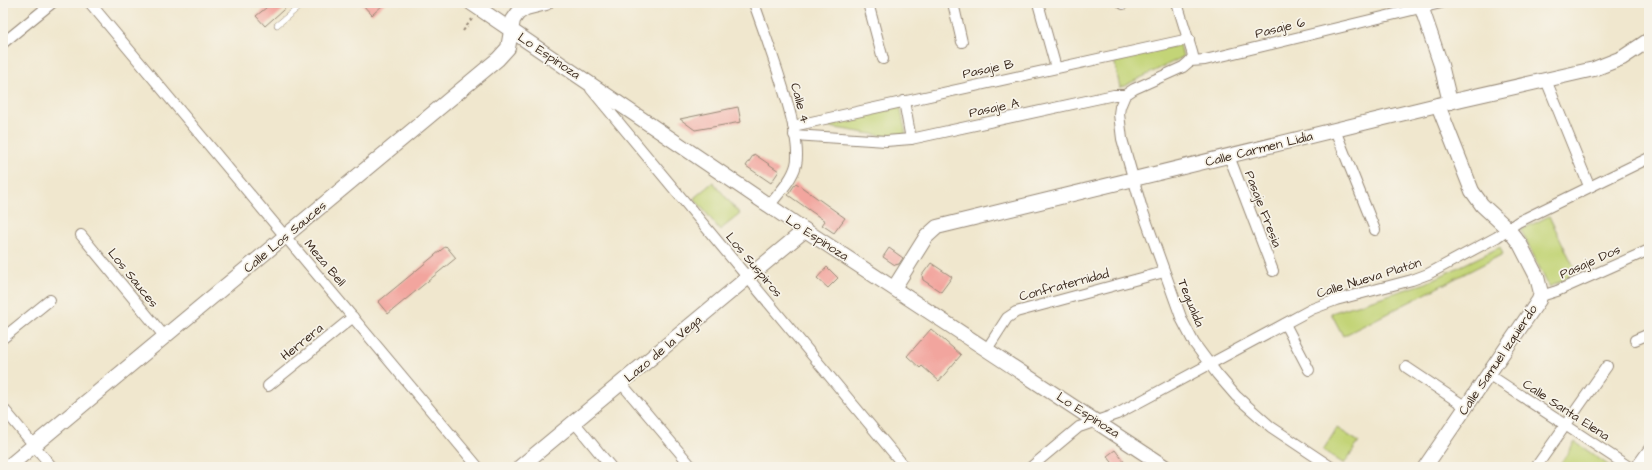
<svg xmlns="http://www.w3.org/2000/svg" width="1652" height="470" viewBox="0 0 1652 470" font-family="'Architects Daughter',sans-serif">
<rect width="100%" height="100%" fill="#f7f3e8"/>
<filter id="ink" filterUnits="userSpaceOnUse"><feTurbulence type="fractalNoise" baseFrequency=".025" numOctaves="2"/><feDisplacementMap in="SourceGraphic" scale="8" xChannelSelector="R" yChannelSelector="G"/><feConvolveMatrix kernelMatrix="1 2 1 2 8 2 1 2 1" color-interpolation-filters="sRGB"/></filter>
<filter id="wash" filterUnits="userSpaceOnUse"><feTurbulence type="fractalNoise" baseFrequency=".012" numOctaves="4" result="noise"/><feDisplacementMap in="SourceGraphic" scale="16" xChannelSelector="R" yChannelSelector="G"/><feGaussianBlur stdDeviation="0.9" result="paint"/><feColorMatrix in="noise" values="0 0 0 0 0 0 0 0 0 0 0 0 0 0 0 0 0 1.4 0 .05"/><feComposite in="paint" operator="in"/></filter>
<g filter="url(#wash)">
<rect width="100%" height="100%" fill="#f0e7ce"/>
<g fill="#c3d477" stroke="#7f7f4a">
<polygon points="1180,45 1183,57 1120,88 1114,59"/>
<polygon points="900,106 906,134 889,137 812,124"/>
<polygon points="713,182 740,214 720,230 694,198"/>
<polygon points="1549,216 1577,273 1549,287 1521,230"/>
<polygon points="1500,247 1503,254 1343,336 1331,313 1426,283"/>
<polygon points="1337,428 1359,442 1344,464 1323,450"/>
<polygon points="1575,442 1611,467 1565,467 1560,464"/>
</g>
<g id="blocks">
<g fill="#f2a59e">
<polygon points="272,3 291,3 265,26 256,16"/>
<polygon points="361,3 385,3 372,15"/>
<polygon points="738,107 741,122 695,130 680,119"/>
<polygon points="754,154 779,171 771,183 746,166"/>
<polygon points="796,183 845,218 834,233 822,225 825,221 788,195"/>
<polygon points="446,246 456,258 388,314 378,302"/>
<polygon points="889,248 903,258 899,264 895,265 883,257"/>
<polygon points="931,263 952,277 941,292 923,280 922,275"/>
<polygon points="827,267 838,278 828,288 817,278"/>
<polygon points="931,329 961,355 939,381 922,366 920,368 907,356"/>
<polygon points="1115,450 1125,463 1120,467 1116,467 1107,456"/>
</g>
</g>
</g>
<g filter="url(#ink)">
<use href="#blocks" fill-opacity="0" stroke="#968876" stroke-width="1"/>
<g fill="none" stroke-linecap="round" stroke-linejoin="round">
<defs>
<polyline id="lane" points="277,25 304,3"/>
<g id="street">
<polyline points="90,3 478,467"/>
<path d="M754,3C765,36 804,135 796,165C792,180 778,194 769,206"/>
<polyline points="868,3 883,59"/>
<polyline points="953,3 962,42"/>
<polyline points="1038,3 1056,68"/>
<polyline points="1122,3 1123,4"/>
<polyline points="3,43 52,3"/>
<polyline points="1190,61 1205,60 1441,3"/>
<polyline points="1546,80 1589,186"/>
<polyline points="591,89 905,467"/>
<polyline points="1125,95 1120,107 1119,114 1122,139 1142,209 1182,320 1194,343 1217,374 1236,396 1271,427 1331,467"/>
<polyline points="904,101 911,139"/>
<polyline points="793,126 1189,39"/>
<polyline points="1335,130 1375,230"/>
<polyline points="794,135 886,141 911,139 1114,95 1125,95 1134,89 1183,67 1190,61 1193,56 1192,52 1177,3"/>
<polyline points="1229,156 1273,271"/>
<polyline points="81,235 165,337"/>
<polyline points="1541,296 1557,291 1649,250"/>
<polyline points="1285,324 1309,370"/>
<polyline points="3,338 50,300"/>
<polyline points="1635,340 1649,334"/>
<polyline points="987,349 1007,318 1016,312 1164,272"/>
<polyline points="1406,367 1466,407"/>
<polyline points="1488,374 1629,467"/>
<polyline points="621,383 692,467"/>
<polyline points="268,386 353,317"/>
<polyline points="3,408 52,467"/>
<polyline points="574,422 611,467"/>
<polyline points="1031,467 1079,427 1117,414 1312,309 1336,300 1412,280 1428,274 1497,237 1518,222 1649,158"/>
<polyline points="1536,467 1607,366"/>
<polyline points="1636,467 1649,449"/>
</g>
<g id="secondary">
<polyline points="471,3 805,230 1165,467"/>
<polyline points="1420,3 1441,65 1450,102"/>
<polyline points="894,288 926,237 937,227 1462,99 1594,69 1622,58 1649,40"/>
<polyline points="8,467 498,59 508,48 513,20 518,13 526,8 546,3"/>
<polyline points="520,467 805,230"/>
<polyline points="1425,467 1539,300 1541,293 1537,277 1520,244 1508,229 1482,205 1472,191 1438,105"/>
</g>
</defs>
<use href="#lane" stroke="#968876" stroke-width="6"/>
<use href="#street" stroke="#968876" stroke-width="12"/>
<use href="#secondary" stroke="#968876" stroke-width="16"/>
<polyline stroke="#968876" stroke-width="2" stroke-dasharray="3 3" stroke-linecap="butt" points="463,31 472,19"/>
<use href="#lane" stroke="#fff" stroke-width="5"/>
<use href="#street" stroke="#fff" stroke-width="10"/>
<use href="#secondary" stroke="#fff" stroke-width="14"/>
</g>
</g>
<g text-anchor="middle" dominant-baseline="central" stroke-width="3.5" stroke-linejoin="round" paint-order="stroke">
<g font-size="13" fill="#3b2a1e" stroke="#f7f3e8">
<text transform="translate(1280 28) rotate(-14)">Pasaje 6</text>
<text transform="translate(549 56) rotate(34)">Lo Espinoza</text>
<text transform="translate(988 69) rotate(-12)">Pasaje B</text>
<text transform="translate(800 103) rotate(75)">Calle 4</text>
<text transform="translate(994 108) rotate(-12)">Pasaje A</text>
<text transform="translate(1259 149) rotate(-14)">Calle Carmen Lidia</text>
<text transform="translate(1263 209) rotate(69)">Pasaje Fresia</text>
<text transform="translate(285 237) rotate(-40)">Calle Los Sauces</text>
<text transform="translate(817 238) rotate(33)">Lo Espinoza</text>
<text transform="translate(1590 262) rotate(-24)">Pasaje Dos</text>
<text transform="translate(325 263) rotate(50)">Meza Bell</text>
<text transform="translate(754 265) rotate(50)">Los Suspiros</text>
<text transform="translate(133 278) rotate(51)">Los Sauces</text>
<text transform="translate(1369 278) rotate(-17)">Calle Nueva Platón</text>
<text transform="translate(1064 285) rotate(-15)">Confraternidad</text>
<text transform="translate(1191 303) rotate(68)">Tegualda</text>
<text transform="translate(302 342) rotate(-39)">Herrera</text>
<text transform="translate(663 349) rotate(-40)">Lazo de la Vega</text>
<text transform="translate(1498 360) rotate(-56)">Calle Samuel Izquierdo</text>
<text transform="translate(1566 410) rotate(33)">Calle Santa Elena</text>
<text transform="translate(1088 415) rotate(33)">Lo Espinoza</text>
</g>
</g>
<rect width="1652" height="470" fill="none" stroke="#f7f3e8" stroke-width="16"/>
</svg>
